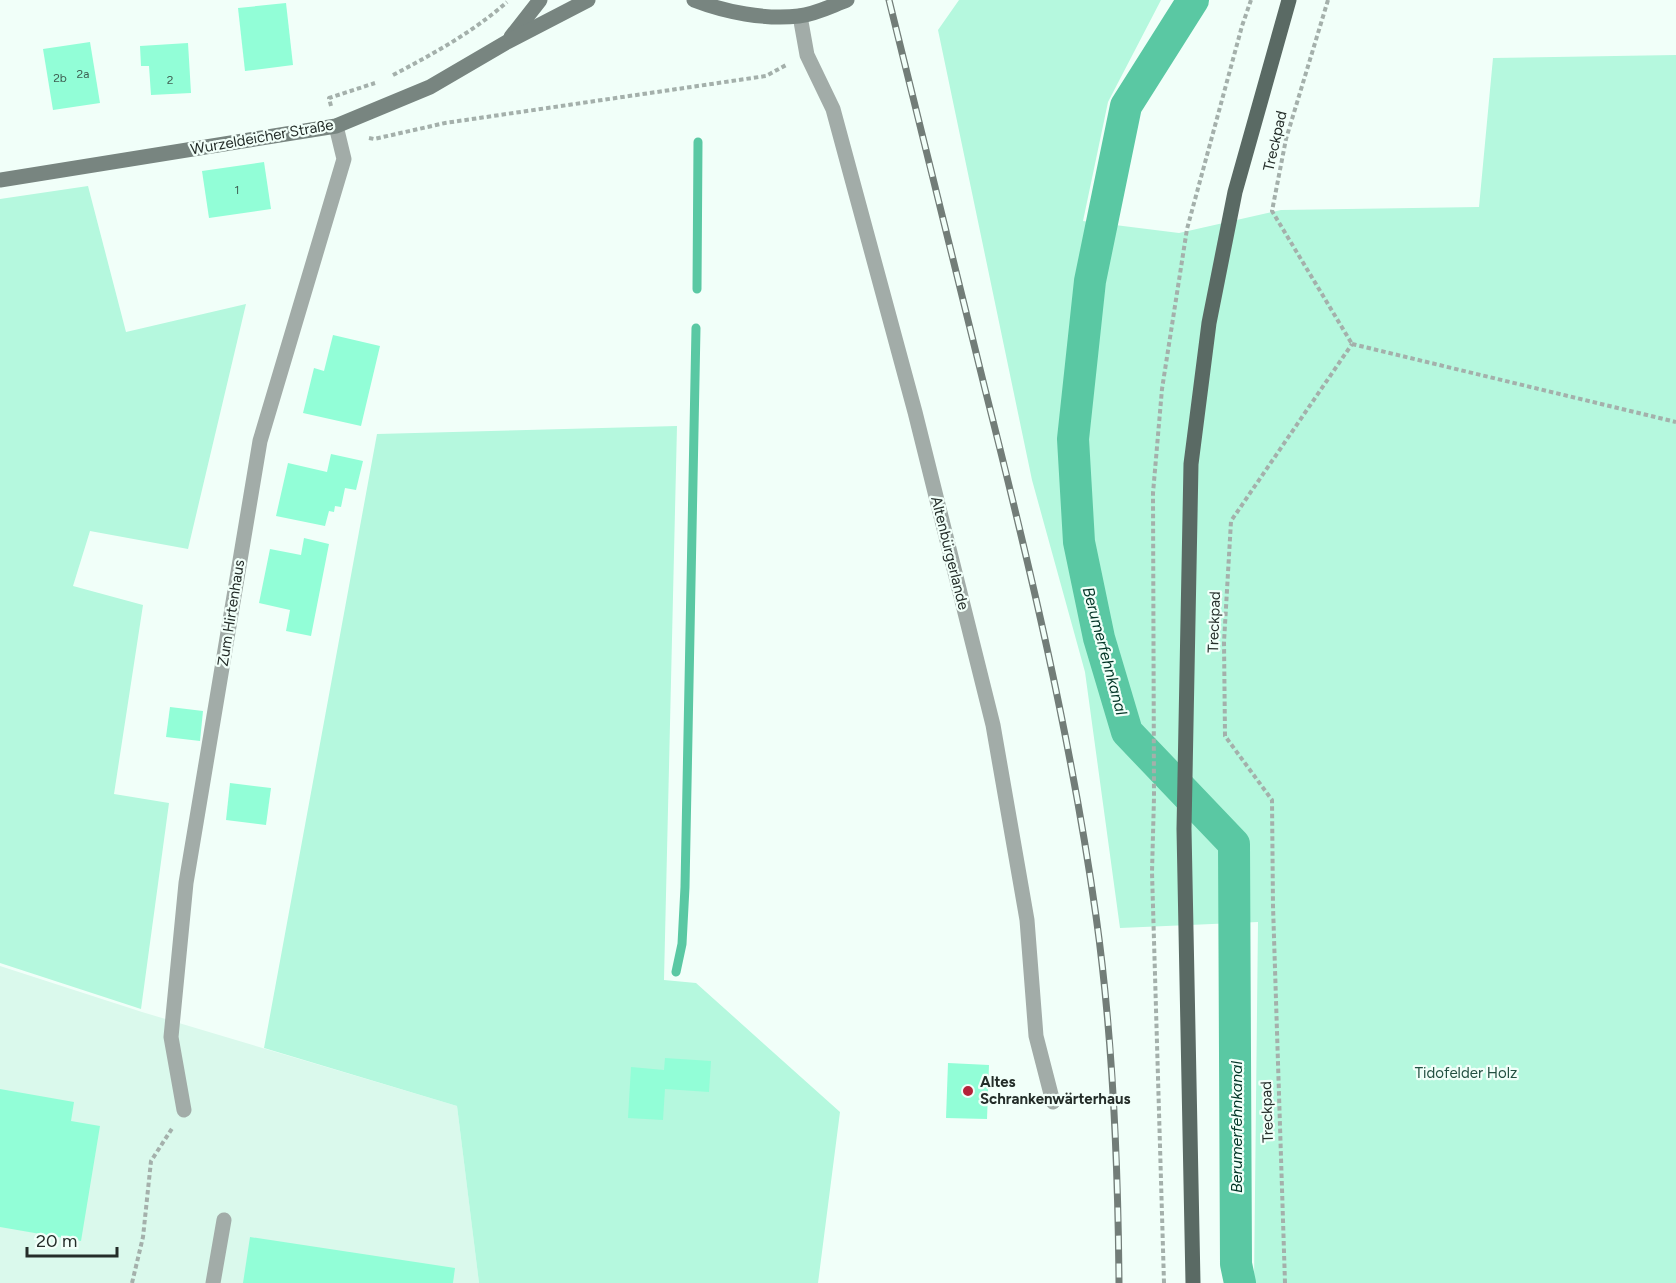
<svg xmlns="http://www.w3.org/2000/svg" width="1676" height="1283" viewBox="0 0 1676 1283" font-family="Figtree,sans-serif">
<rect width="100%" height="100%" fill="#f1fff9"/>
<polygon fill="#daf9ec" points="0,966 142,1012 457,1106 479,1283 0,1283"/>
<g fill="#b5f8de">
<polygon points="959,0 1161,0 1108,102 1083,221 1179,233 1281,210 1479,207 1493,58 1676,55 1676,1283 1254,1283 1258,922 1120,928 1085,672 1032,480 938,30"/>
<polygon points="88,186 126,332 246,304 188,549 90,531 73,586 143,605 114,794 169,803 141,1009 0,963 0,199"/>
<polygon points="677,426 664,980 696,983 840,1112 818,1283 479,1283 457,1106 264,1048 377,434"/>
</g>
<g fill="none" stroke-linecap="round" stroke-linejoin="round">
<g stroke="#5ac8a3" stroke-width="9">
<polyline points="697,289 698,142"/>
<polyline points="676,972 682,944 685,887 696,328"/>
</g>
<polyline stroke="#5ac8a3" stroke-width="32" points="1193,0 1126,106 1090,281 1073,439 1079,542 1099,638 1127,732 1234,844 1236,1264 1240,1283"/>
</g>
<g fill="#92fed7">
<polygon points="286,3 293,65 245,71 238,8"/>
<polygon points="90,42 100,103 53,110 43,49"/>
<polygon points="188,43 191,93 151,95 149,66 141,66 140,46"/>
<polygon points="264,162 271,209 209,218 202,171"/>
<polygon points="333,335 380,346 361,426 303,413 314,368 324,371"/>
<polygon points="331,454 363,461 356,490 345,488 341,507 335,506 334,512 329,511 325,526 276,516 288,463 327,472"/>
<polygon points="304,538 329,544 311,636 286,631 290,610 259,603 270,549 301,555"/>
<polygon points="170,707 203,711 200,741 166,737"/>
<polygon points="230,783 271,788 266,825 226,820"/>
<polygon points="665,1058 711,1061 709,1092 665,1089 663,1120 628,1118 631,1067 664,1070"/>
<polygon points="948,1063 989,1065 987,1119 946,1118"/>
<polygon points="0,1089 74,1102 71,1121 100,1126 81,1241 0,1227"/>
<polygon points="250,1237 455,1268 453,1283 243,1283"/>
</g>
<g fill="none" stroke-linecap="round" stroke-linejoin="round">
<g stroke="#a4b0ab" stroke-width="4" stroke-dasharray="4.5 3" stroke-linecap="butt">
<polyline points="1328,0 1286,139 1272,211 1352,344"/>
<path d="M393,75C433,54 473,32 507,2"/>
<polyline points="331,106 329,98 375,83"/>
<polyline points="369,138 374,139 445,123 766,76 788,64"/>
<polyline points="1352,344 1676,422"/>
<polyline points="132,1283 143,1237 151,1161 173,1127"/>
<polyline points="1164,1283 1152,872 1154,797 1153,493 1162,389 1187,229 1242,26 1251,0"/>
<polyline points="1285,1283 1273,906 1272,800 1225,736 1224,642 1231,521 1352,344"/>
</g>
<polyline stroke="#a2aca8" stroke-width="15" points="213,1283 224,1220"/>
<g stroke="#a2aca8" stroke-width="15">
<polyline points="800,16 807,55 833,109 915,412 993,725 1027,920 1036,1036 1053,1102"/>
<polyline points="184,1110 171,1037 186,883 260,441 344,159 336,126"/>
</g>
<g stroke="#788580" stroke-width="15">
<path d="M694,0C725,12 765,20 799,16C816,14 831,6 847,0"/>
<polyline points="511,37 540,0"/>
<polyline points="0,180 336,126 430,87 507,42 588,0"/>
</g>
<polyline stroke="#5a6a64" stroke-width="15" points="1193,1283 1184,829 1191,464 1209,323 1235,192 1289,0"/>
<defs>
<path id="rail" d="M889,0C921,130 953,259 985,389C1029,563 1071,738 1096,916C1113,1037 1118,1161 1119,1283"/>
</defs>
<use href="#rail" stroke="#727d78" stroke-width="7"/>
<use href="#rail" stroke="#f1fff9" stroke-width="4.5" stroke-dasharray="14" stroke-linecap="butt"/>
</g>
<circle fill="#b5233a" stroke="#f1fff9" stroke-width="2" cx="968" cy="1091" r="6"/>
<g text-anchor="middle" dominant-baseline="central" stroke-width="4.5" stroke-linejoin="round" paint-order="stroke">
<g font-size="12" fill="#406154">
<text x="83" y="74">2a</text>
<text x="60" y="78">2b</text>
<text x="170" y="80">2</text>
<text x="237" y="190">1</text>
</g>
<g font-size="15" fill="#242d29" stroke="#f1fff9">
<text transform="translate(262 137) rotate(-10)">Wurzeldeicher Straße</text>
<text transform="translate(1275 141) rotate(-77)">Treckpad</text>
<text transform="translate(950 553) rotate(76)">Altenbürgerlande</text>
<text transform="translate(231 613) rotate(-81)">Zum Hirtenhaus</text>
<text transform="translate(1214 622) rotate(-88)">Treckpad</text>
<text transform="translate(1267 1112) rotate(-92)">Treckpad</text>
</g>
<g font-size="15" fill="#225041" stroke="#f1fff9">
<text x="1466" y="1073">Tidofelder Holz</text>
</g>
<g font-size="15" font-weight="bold" fill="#242d29" stroke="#f1fff9" text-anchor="start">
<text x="980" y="1082">Altes<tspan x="980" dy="17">Schrankenwärterhaus</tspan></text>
</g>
<g font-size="16" font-style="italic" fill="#003425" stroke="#f1fff9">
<text transform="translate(1105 651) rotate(75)">Berumerfehnkanal</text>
<text transform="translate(1236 1127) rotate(-90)">Berumerfehnkanal</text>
</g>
</g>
<path d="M27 1247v9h90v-9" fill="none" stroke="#242d29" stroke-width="3"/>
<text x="36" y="1247" font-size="18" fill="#242d29" stroke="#f1fff9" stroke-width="4.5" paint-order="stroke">20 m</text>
</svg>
